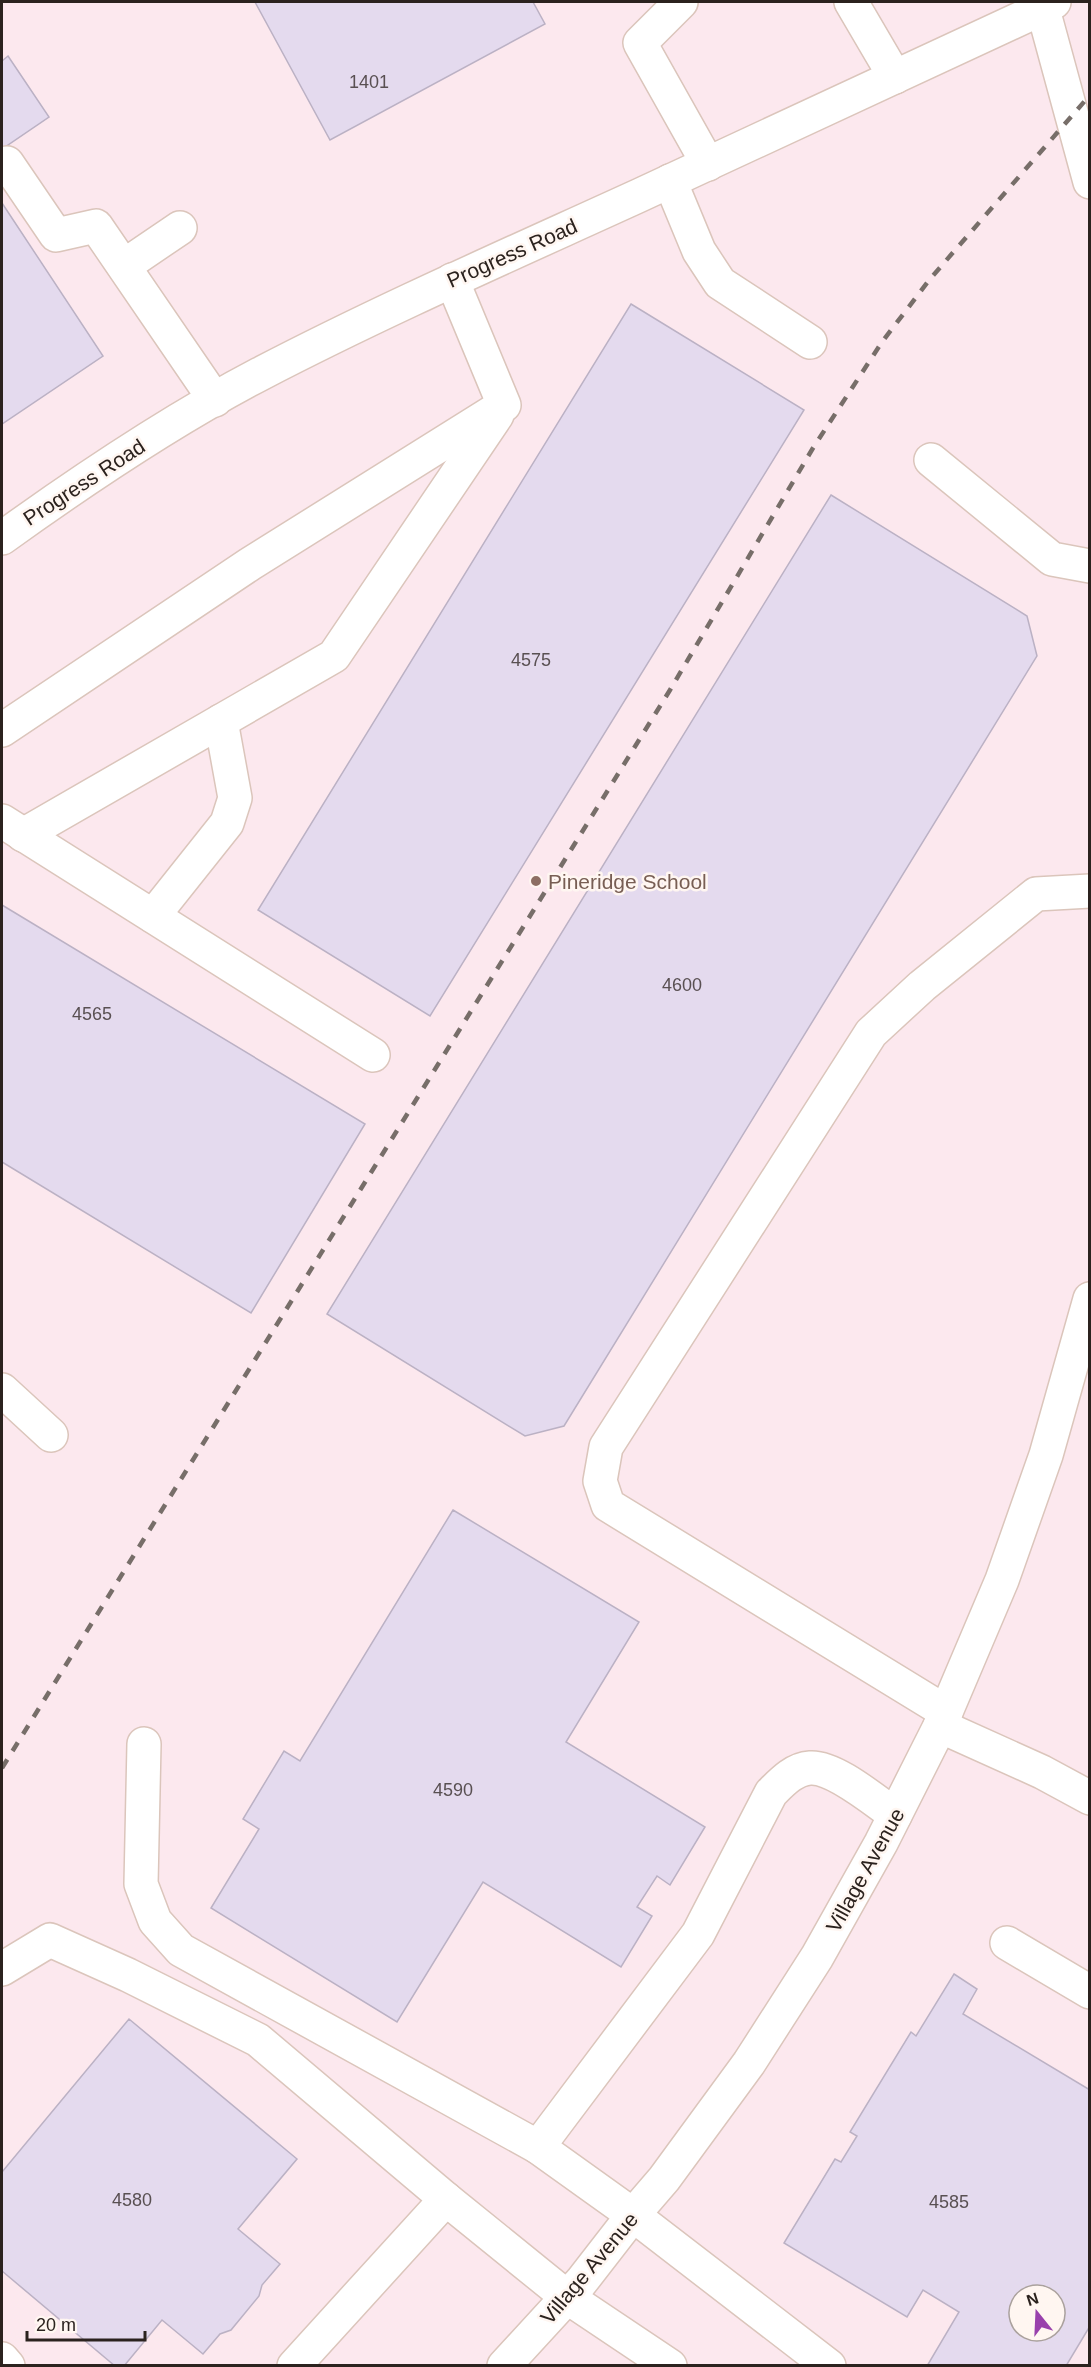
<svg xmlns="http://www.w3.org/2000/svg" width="1091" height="2367" viewBox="0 0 1091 2367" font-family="Helvetica,sans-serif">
<rect width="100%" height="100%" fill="#fff6f1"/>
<path fill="#fce8ee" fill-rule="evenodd" d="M2,2H1089V2365L2,2366ZM1019,2295H1055V2331H1019Z"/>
<g fill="#e4daee" stroke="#bbb1c4" stroke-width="1.5" fill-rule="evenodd">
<polygon points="255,2 533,2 545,24 330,140"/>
<polygon points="8,56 49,117 2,149 2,61"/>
<polygon points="2,203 103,356 2,424"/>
<polygon points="631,304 804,410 430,1016 258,910"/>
<polygon points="831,495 1027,616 1037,656 564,1426 525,1436 327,1314"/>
<polygon points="2,905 365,1124 251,1313 2,1162"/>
<polygon points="453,1510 639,1622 566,1742 705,1827 670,1885 657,1876 637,1907 652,1916 621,1967 483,1882 397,2022 211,1908 259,1829 243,1819 284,1751 300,1761"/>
<path d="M954,1974L977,1989L963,2014L1090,2090V2326L1066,2366H927L959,2312L923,2290L907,2317L784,2243L835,2159L841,2162L857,2136L850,2132L911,2032L916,2036ZM1019,2295H1055V2331H1019Z"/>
<polygon points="129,2019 297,2159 238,2229 280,2264 262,2285 259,2296 231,2330 220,2334 203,2354 162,2320 124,2366 115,2366 2,2271 2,2172"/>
</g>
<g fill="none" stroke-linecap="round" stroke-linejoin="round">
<defs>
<g id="minor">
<polyline points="681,2 640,43 708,164"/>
<polyline points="851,2 895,77"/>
<polyline points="1041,2 1090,182"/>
<polyline points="7,163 56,235 96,226 215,400"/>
<polyline points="670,181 699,251 720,283 810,342"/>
<polyline points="124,266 180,228"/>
<polyline points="931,460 1052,559 1090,566"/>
<path d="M2,538C84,479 170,421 260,374C383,310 511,254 638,196C773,134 908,71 1043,8L1054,2"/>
<polyline points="2,730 250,564 504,405 452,280"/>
<polyline points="2,821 373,1055"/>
<polyline points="23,835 334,656 497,415"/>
<polyline points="153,916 227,823 235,798 221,721"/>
<polyline points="2,1390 51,1435"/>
<polyline points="946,1712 608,1505 600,1481 606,1447 871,1033 922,986 1036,894 1090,891"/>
<polyline points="940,1726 1042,1772 1090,1798"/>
<polyline points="144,1744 141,1884 155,1921 181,1950 538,2147 633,2215 829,2366"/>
<polyline points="1007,1943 1090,1992"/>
<polyline points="2,1969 50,1940 128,1975 258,2040 446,2199"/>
<path d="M538,2147L698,1934L771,1793C782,1782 794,1769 810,1768C834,1766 875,1801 895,1815"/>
<polyline points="2,2359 8,2366"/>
<polyline points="294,2366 446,2199 567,2297 670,2366"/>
<polyline points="504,2366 581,2282 633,2215 664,2179 749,2063 817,1957 881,1843 940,1726 1002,1580 1046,1455 1090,1299"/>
</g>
</defs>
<use href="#minor" stroke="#dbc5bb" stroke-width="36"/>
<use href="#minor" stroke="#fff" stroke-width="33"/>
<polyline stroke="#776e69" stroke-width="4.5" stroke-dasharray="10 10" stroke-linecap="butt" points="2,1768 670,690 813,448 882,342 930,279 1090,95"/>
</g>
<circle fill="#8d6e63" stroke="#fff6f1" stroke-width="2" cx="536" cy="881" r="6"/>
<g text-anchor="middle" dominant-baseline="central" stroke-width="5" stroke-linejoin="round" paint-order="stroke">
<g font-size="18" fill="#595052">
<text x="369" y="82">1401</text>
<text x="531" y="660">4575</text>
<text x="682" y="985">4600</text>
<text x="92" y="1014">4565</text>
<text x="453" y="1790">4590</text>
<text x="132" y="2200">4580</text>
<text x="949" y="2202">4585</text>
</g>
<g font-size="21" fill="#2b221e" stroke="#fff6f1">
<text transform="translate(512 253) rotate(-24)">Progress Road</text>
<text transform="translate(84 482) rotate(-33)">Progress Road</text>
<text transform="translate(865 1870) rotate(-61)">Village Avenue</text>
<text transform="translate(589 2268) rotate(-50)">Village Avenue</text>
</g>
<g font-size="21" fill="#785e54" stroke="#fff6f1" text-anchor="start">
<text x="548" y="881">Pineridge School</text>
</g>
</g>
<rect width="1091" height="2367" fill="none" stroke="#2b221e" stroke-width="6"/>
<g transform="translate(1037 2313) rotate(342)"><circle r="28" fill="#fff6f1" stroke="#aaa19d" stroke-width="1.5"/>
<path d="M0-4.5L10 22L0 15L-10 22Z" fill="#9940ac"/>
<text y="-9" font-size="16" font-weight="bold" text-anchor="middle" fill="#2b221e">N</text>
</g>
<path d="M27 2331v9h118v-9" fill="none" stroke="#2b221e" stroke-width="3"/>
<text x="36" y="2331" font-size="18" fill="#2b221e" stroke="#fff6f1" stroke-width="4.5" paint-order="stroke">20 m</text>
</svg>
